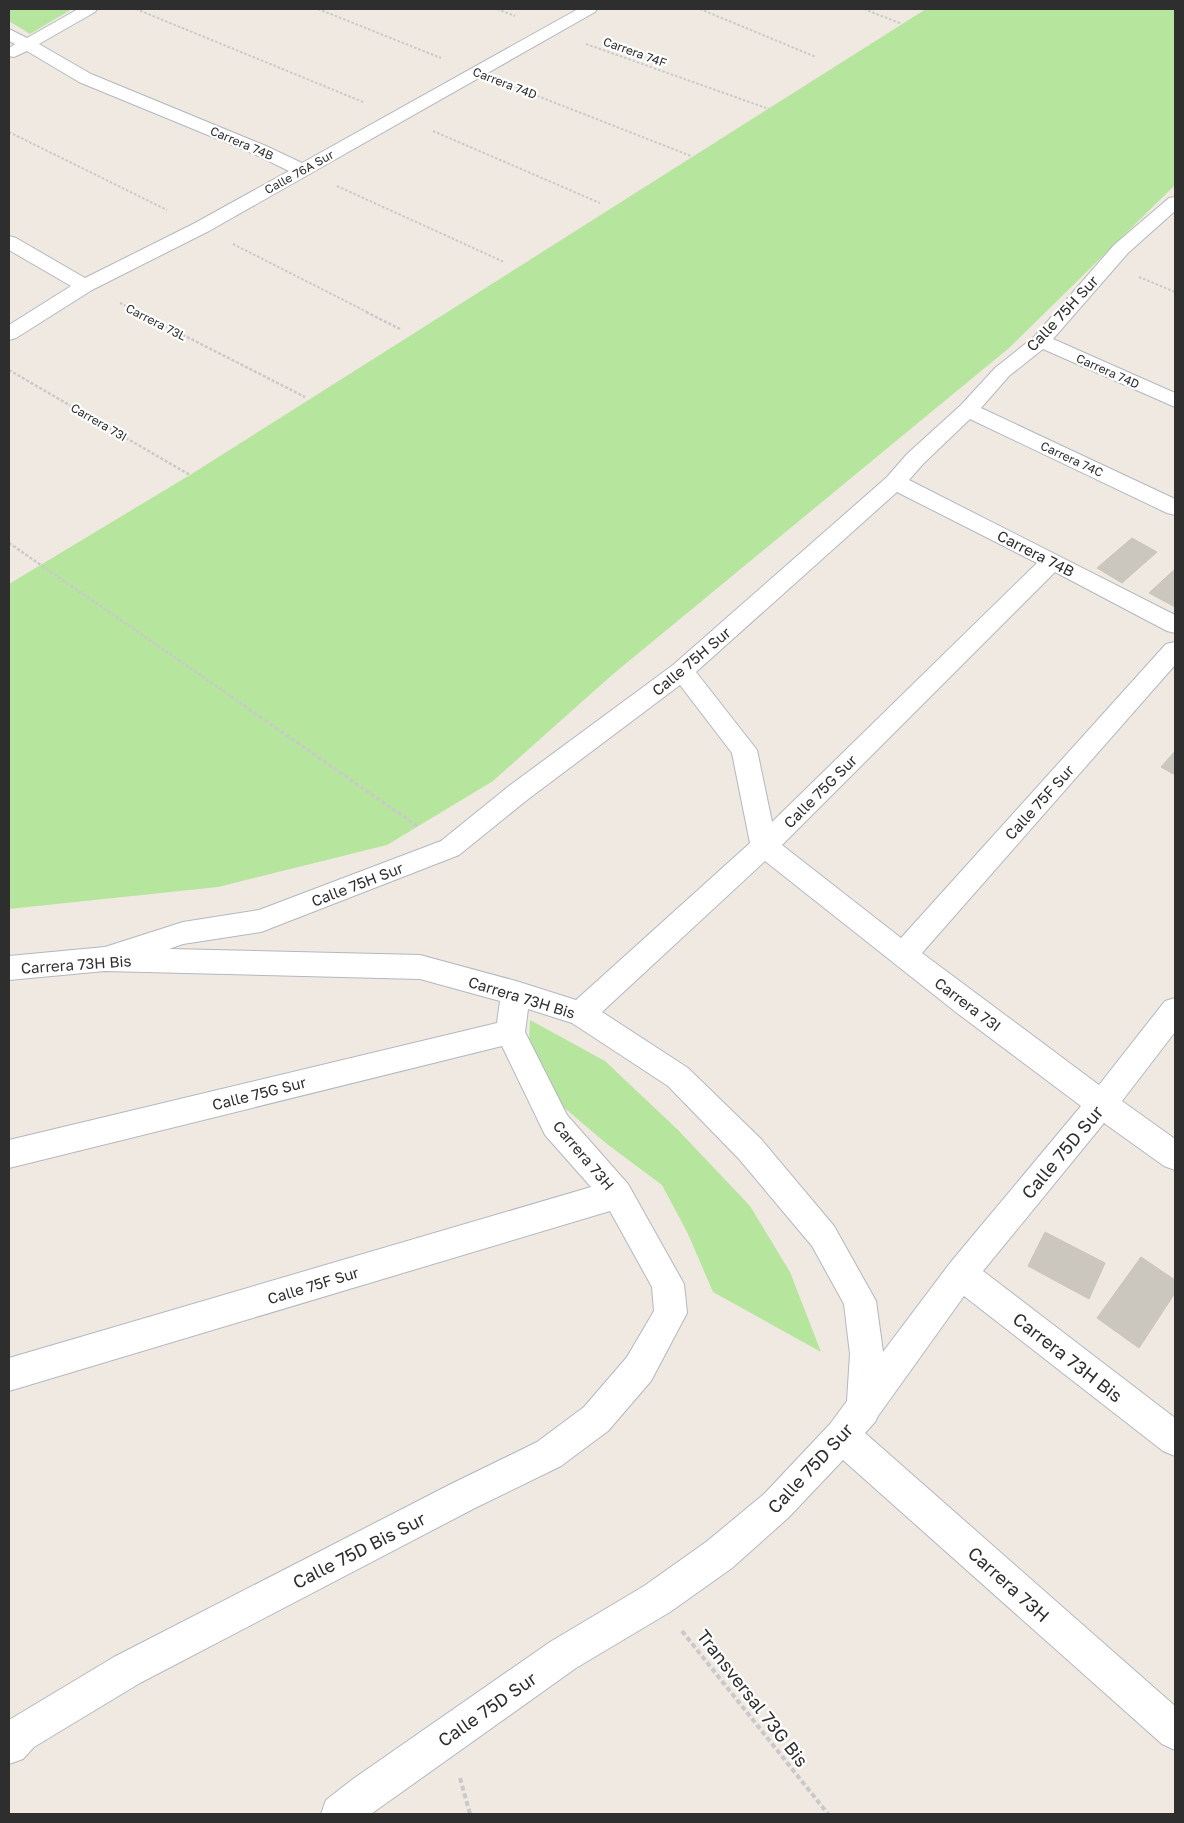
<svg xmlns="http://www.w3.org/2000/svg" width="1184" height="1823" viewBox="0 0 1184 1823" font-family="'Golos Text',sans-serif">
<rect width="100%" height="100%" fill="#efe9e1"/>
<g fill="#b6e59e">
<polygon points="9,9 72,9 30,34 9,21"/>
<polygon points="926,9 1175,9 1175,185 1009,348 612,675 493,781 387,845 218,887 9,909 9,584 190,475"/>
<polygon points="530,1020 605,1061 678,1130 750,1206 790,1272 821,1352 713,1292 688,1234 662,1185 607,1144 555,1100 528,1067"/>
</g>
<g fill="#cbc7bf" stroke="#cbc5ba">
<polygon points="1132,538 1157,552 1122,583 1097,568"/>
<polygon points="1175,569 1175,607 1149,593"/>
<polygon points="1175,751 1175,775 1161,767"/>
<polygon points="1045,1232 1105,1263 1089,1299 1028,1266"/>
<polygon points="1141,1257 1175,1280 1175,1293 1139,1348 1097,1318"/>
</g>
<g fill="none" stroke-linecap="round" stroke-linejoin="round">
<defs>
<g id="minor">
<polygon points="78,9 97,9 95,12 39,44 91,74 266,146 302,163 578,9 597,9 595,12 209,231 92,290 16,338 9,340 9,325 71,286 9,250 9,236 16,238 85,278 195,223 289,171 254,154 79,82 27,51 14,57 9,56 9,48 15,44 9,41 9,29 27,38"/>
<path d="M1175,197V211L1128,253L1053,339L1175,393V407L1043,349L1009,376L981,408L1175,499V515L1167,513L970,419L923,464L909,480L1175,615V633L1167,631L1055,572L782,845L901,938L1166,644L1175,642V665L922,953L1099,1085L1165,1001L1175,998V1032L1122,1101L1175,1139V1170L1164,1166L1104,1123L983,1271L1175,1418V1456L1163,1451L964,1296L878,1416L875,1422L865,1433L1175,1706V1750L1162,1744L843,1460L788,1518L732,1568L670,1612L576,1668L371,1814H321L326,1800L353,1779L550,1642L644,1586L706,1542L764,1494L830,1424L847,1401L850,1354L844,1304L812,1246L739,1159L668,1086L572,1023L528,1009L525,1032L567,1115L628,1184L684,1284L687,1313L651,1381L608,1431L561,1466L475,1508L140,1683L34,1747L23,1759L9,1764V1720L114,1657L451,1484L537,1442L584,1407L627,1357L654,1311L652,1287L610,1211L9,1391V1358L591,1187L545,1135L502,1046L9,1168V1140L497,1023L500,1001L420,979L105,971L9,980V956L105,947L183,922L259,910L441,841L509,786L673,665L887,477L907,454L961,405L995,368L1034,337L1114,245L1169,198ZM897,492L1037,563L772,822L757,750L696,672ZM680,685L732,753L750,843L576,1000L516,981L420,955L169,949L183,944L261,932L459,855L527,800ZM765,861L957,1013L1081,1106L950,1263L883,1352L876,1301L834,1226L761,1139L688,1068L602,1012Z"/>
</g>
</defs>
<use href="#minor" stroke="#b4b7c1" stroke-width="2"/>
<g stroke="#c9c9c9" stroke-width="2" stroke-dasharray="2.5 2" stroke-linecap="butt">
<polyline points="136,9 363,102"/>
<polyline points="318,9 441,58"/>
<polyline points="497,9 515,16"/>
<polyline points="700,9 816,57"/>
<polyline points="864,9 902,24"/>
<polyline points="586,44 769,109"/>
<polyline points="512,86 691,156"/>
<polyline points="433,131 600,203"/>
<polyline points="9,132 167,210"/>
<polyline points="337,186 504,262"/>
<polyline points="233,244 369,313"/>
<polyline points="1139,277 1175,292"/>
<polyline points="120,303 140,313"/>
</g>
<g stroke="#c9c9c9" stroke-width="2.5" stroke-dasharray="3 2" stroke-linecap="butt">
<polyline points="138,312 305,397"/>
<polyline points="366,312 402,330"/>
<polyline points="9,370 190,475"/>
<polyline points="9,543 245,706"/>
</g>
<polyline stroke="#c9c9c9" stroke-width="3" stroke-dasharray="4 2.5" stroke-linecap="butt" points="243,705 417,826"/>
<g stroke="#c9c9c9" stroke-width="4" stroke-dasharray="5 3" stroke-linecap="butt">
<polyline points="682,1631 828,1814"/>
<polyline points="460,1778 470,1814"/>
</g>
<use href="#minor" fill="#fff" fill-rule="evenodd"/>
</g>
<g text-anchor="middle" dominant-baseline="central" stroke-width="4.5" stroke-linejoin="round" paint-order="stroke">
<g font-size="12" fill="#2e2e2e" stroke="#fff">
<text transform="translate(635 52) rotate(20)">Carrera 74F</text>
<text transform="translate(505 83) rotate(21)">Carrera 74D</text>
<text transform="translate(242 143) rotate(23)">Carrera 74B</text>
<text transform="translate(299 172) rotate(-29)">Calle 76A Sur</text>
<text transform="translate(156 322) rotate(27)">Carrera 73L</text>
<text transform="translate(1108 371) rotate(24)">Carrera 74D</text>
<text transform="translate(99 422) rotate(30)">Carrera 73I</text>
<text transform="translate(1072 459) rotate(25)">Carrera 74C</text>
</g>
<g font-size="15" fill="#2e2e2e" stroke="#fff">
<text transform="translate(1062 313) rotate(-47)">Calle 75H Sur</text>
<text transform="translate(1036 553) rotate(27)">Carrera 74B</text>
<text transform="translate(691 661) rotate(-40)">Calle 75H Sur</text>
<text transform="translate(820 791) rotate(-45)">Calle 75G Sur</text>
<text transform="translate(1039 802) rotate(-48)">Calle 75F Sur</text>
<text transform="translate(357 884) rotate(-21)">Calle 75H Sur</text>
<text transform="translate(76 964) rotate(-4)">Carrera 73H Bis</text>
<text transform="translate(522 997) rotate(17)">Carrera 73H Bis</text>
<text transform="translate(968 1004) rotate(37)">Carrera 73I</text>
<text transform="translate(259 1093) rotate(-14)">Calle 75G Sur</text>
<text transform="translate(584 1155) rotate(50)">Carrera 73H</text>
<text transform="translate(313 1285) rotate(-17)">Calle 75F Sur</text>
</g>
<g font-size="18" fill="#2e2e2e" stroke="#fff">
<text transform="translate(1062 1152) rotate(-50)">Calle 75D Sur</text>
<text transform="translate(1068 1357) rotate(38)">Carrera 73H Bis</text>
<text transform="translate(810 1468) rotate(-47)">Calle 75D Sur</text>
<text transform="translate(359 1550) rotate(-27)">Calle 75D Bis Sur</text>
<text transform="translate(1009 1584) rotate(42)">Carrera 73H</text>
<text transform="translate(753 1698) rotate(52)">Transversal 73G Bis</text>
<text transform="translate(487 1709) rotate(-35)">Calle 75D Sur</text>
</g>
</g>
<rect width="1184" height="1823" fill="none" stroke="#2e2e2e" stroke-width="20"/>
</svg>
